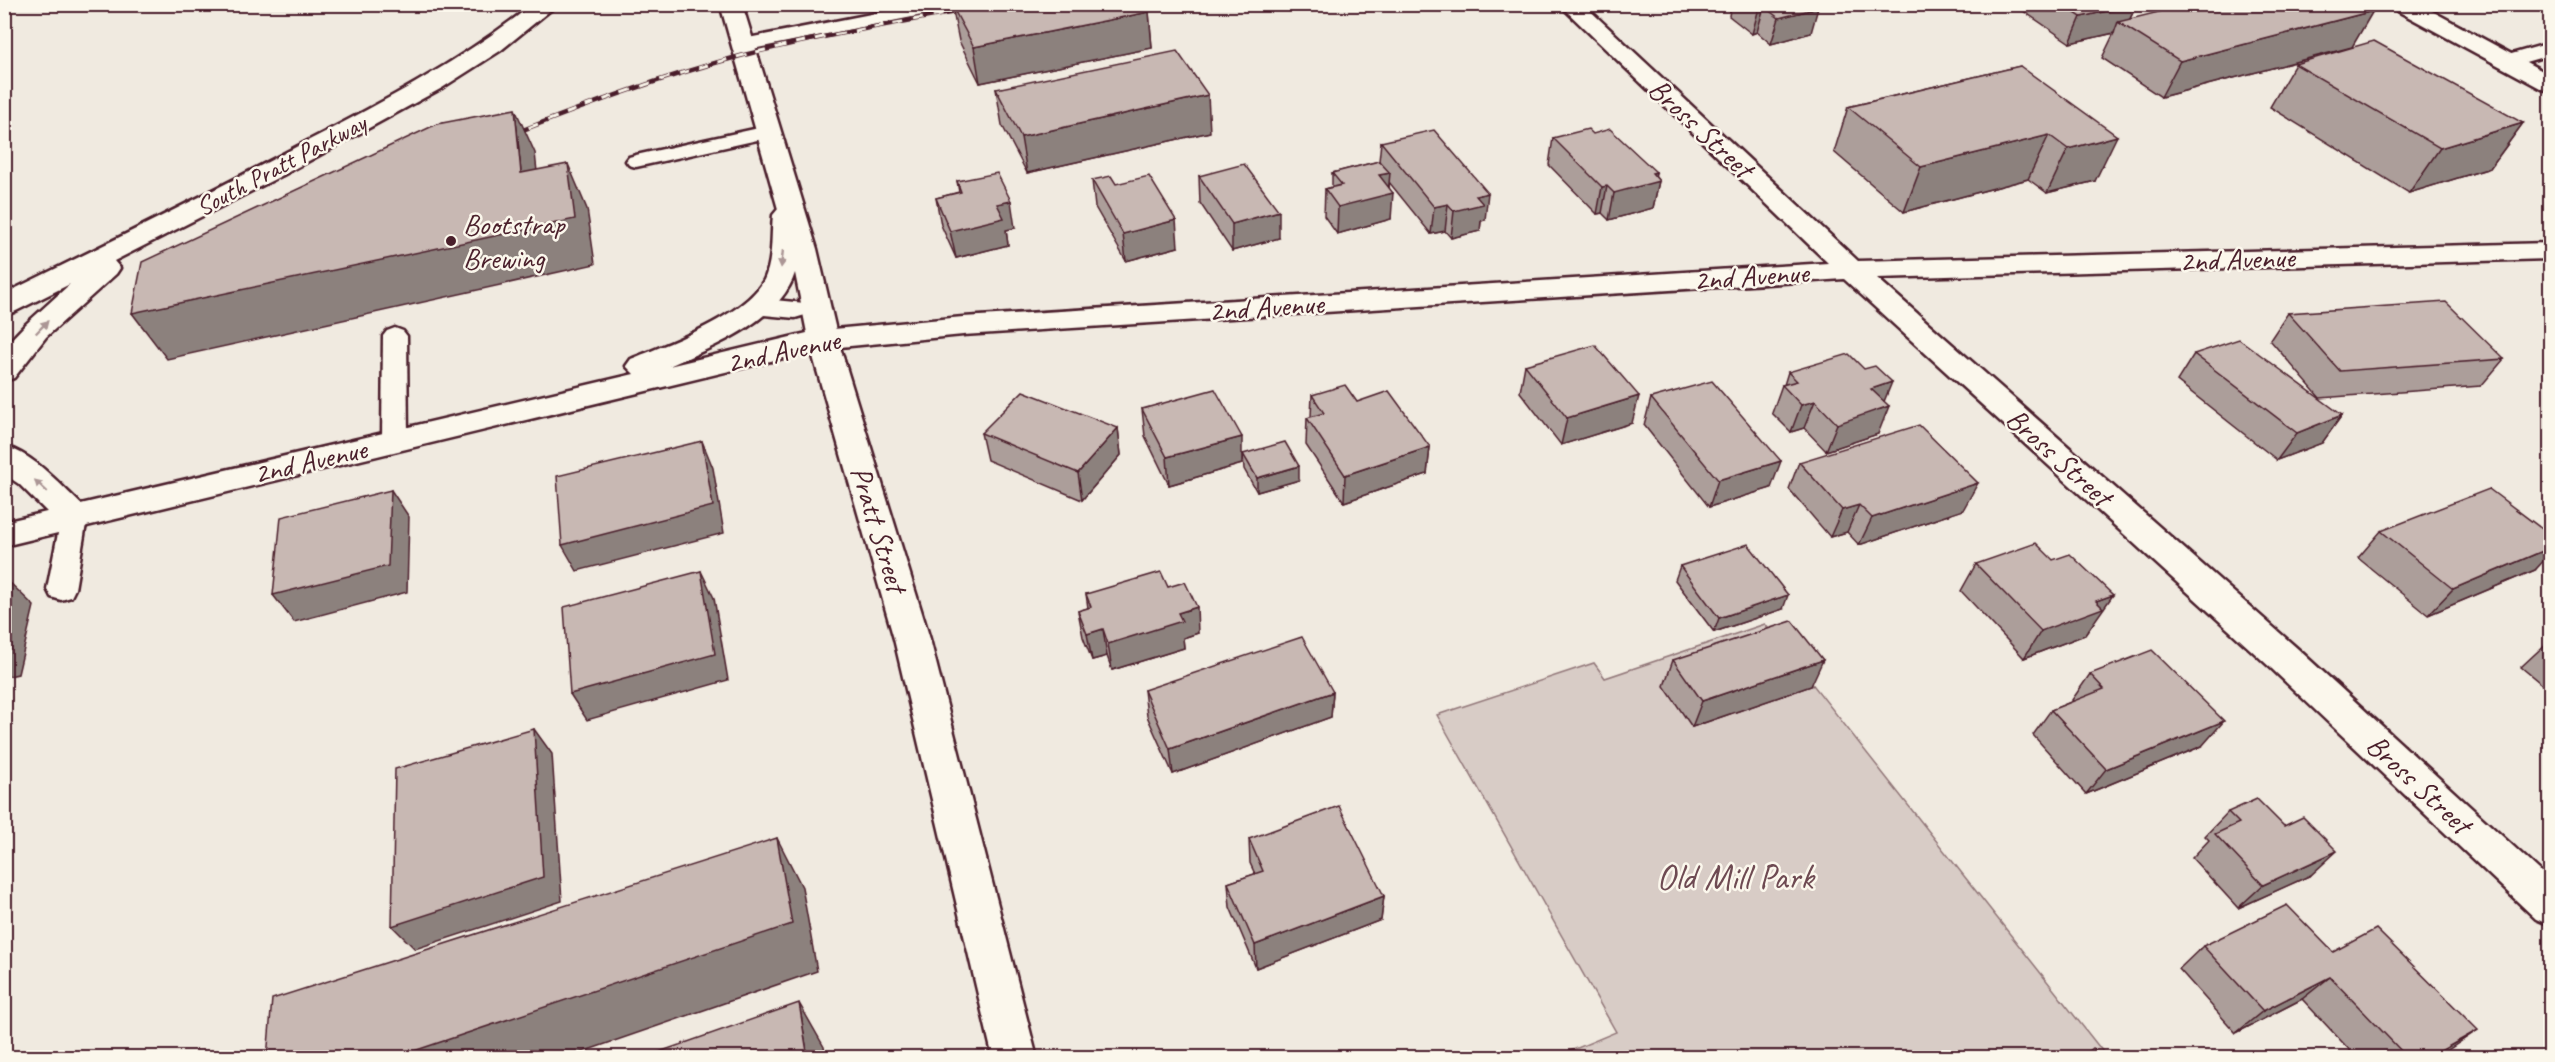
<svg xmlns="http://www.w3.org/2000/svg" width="2555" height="1062" viewBox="0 0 2555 1062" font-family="Caveat,sans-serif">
<rect width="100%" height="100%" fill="#f0eae0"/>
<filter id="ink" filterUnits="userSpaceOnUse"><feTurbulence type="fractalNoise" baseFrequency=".0167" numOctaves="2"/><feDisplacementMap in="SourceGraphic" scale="12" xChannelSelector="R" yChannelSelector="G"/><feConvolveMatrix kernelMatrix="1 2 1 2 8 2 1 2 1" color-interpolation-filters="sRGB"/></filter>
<g filter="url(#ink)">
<polygon fill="#d8ccc6" stroke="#917678" stroke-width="1.5" points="1765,624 2107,1057 1556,1057 1616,1032 1437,715 1594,663 1605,678"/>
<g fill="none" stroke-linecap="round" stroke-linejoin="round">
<defs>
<g id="service">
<polygon points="922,4 961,4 952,9 743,51 736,49 734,45 736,41 743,39"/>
<polygon points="2550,43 2550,55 2508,67 2501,65 2499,61 2501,57"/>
<polygon points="768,126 775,128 778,132 775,136 636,167 629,165 626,161 629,157 636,155"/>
<polygon points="395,328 403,331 407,336 408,441 404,447 395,450 386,447 382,441 383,336 387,331"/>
<polygon points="74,508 83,511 87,518 75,589 71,597 61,600 51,597 47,589 61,518 65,511"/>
</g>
<polygon id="pedestrian" points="774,300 805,303 809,309 805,315 795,318 764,315 760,309 764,303"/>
<polygon id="minor" points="1559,4 1583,4 1858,261 2550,243 2550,259 1877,278 2298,649 2550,880 2550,925 2536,919 2272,669 1844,279 963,335 840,347 930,639 1037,1058 993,1058 894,639 808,339 813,332 823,330 963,317 1828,263"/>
<g id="tertiary">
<path d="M720,4H742L817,249L838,339L833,346L4,546V522L634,374L626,366L631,359C666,345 753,313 766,275C773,257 771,234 773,215L778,209ZM795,273L807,333L669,366C711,348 780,321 795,273Z"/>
<polygon points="2391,4 2419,4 2550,75 2550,91 2542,89 2394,9"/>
</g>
<g id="secondary">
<path d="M533,4H558L500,51L442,88L283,175L114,261L120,268L116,274L46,337L14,378L4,381V347L26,324L70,284L14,312L4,315V294C102,246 200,198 296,147C378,105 460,62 533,4Z"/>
<path d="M4,446C36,455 62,487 86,509L90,518L86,527L74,530L62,527L19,484L4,474Z"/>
</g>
</defs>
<use href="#service" stroke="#4a1f2b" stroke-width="5"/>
<use href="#pedestrian" stroke="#4a1f2b" stroke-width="5"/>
<use href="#minor" stroke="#4a1f2b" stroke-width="5"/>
<use href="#tertiary" stroke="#4a1f2b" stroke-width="5"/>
<use href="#secondary" stroke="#4a1f2b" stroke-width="5"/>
<use href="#service" fill="#fbf7ec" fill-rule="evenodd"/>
<use href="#pedestrian" fill="#fbf7ec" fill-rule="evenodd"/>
<use href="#minor" fill="#fbf7ec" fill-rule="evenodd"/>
<use href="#tertiary" fill="#fbf7ec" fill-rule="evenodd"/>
<use href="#secondary" fill="#fbf7ec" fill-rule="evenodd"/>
<defs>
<path id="rail" d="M510,135C587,105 664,76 744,55C828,34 914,20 999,4"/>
</defs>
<use href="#rail" stroke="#4a1f2b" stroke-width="4.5"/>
<use href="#rail" stroke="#fbf7ec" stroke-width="3" stroke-dasharray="10" stroke-linecap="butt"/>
</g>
<g fill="#ac9e9a" stroke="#4a1f2b" stroke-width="1.5">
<polygon points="1731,4 1813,4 1811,33 1771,44 1757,32 1752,34 1729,16"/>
<polygon points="2013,4 2137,4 2130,19 2352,47 2161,97 2102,58 2114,33 2070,43"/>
<polygon points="952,6 1149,12 1152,48 980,83 959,41"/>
<polygon points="2295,64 2523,123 2490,168 2409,193 2270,107"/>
<polygon points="2020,66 2095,181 2047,193 2028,179 1904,212 1834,152 1848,107"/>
<polygon points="996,89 1210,132 1027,173 1002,125"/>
<polygon points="1593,134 1656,172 1655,176 1659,181 1653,208 1609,220 1602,213 1597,214 1549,165 1553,138"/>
<polygon points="1381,142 1485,220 1481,221 1480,231 1451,238 1445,231 1431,234 1389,182 1391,219 1337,234 1324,216 1325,189 1332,187 1332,173 1379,161"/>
<polygon points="1199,176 1279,238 1232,251 1200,203"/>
<polygon points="1092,180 1116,184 1178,247 1126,261 1095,207"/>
<polygon points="957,181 1015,228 1006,230 1008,245 956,258 941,225 936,198 959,192"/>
<polygon points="2288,313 2504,359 2481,386 2320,398 2270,340"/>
<polygon points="2194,354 2342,415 2322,443 2277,460 2177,381"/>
<polygon points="1525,365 1632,423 1561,445 1520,392"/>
<polygon points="1788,372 1884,401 1878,434 1826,451 1804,428 1791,432 1772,413 1782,385 1784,385"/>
<polygon points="1312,395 1357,402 1430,447 1427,474 1344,502 1306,445 1307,418 1311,417"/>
<polygon points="1651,398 1771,488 1709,507 1644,425"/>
<polygon points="1142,409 1242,464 1169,485 1145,436"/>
<polygon points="1118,428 1121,455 1082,500 987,460 981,433"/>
<polygon points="1243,454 1299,480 1257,492 1244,469"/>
<polygon points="1799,462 1963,510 1859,545 1847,532 1830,537 1789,489"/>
<polygon points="2381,531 2535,570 2428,615 2358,558"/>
<polygon points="1976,564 2094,622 2085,635 2024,658 1961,591"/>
<polygon points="1680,566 1783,609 1714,632 1675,580"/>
<polygon points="1168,587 1198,633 1183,638 1184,648 1112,670 1107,656 1092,660 1083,637 1078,611 1088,608 1086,594"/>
<polygon points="2550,640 2550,691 2521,667"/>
<polygon points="1673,660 1811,686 1692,727 1664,686"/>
<polygon points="2090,674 2202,746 2086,794 2033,735 2051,710 2073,701 2072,700"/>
<polygon points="1144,690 1333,692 1331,717 1173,774 1147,716"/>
<polygon points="2228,812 2284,826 2311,875 2238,908 2192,858 2209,840 2205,836"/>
<polygon points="1249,839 1384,896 1381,920 1256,968 1230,907 1228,883 1255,874 1250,863"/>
<polygon points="2203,946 2333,952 2445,1052 2435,1058 2357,1058 2302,999 2236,1033 2179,969"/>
</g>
<g fill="#8c817d" stroke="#4a1f2b" stroke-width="1.5">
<polygon points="2137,4 2126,27 2118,22 2114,33 2070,43 2081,17"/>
<polygon points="1764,7 1757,32 1752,34 1759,8"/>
<polygon points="1818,8 1811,33 1771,44 1779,18"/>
<polygon points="2373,11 2352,47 2161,97 2180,61"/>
<polygon points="1149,12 1152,48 980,83 974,47"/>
<polygon points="1208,95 1210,132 1027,173 1021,137"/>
<polygon points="515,109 535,153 542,218 521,173"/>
<polygon points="2523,123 2490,168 2409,193 2440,148"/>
<polygon points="2049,135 2028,179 1904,212 1921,167"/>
<polygon points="2117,136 2095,181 2047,193 2068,149"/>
<polygon points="568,164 587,209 595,264 167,359 132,313"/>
<polygon points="1656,172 1654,182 1659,181 1653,208 1609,220 1614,193 1652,173"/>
<polygon points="1390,173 1388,194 1393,193 1391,219 1337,234 1338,207 1379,175"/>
<polygon points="1607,186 1602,213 1597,214 1602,187"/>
<polygon points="1488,193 1485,220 1481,221 1480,231 1451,238 1454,211 1476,196"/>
<polygon points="1011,201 1015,228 1006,230 1008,245 956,258 950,231 997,204"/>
<polygon points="1448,204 1445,231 1431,234 1434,207"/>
<polygon points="1279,211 1279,238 1232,251 1232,224"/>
<polygon points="1176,220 1178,247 1126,261 1123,234"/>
<polygon points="1892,382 1881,409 1889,406 1878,434 1826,451 1837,424 1871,389"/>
<polygon points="1639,396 1632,423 1561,445 1567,418"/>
<polygon points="1815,401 1804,428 1791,432 1801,405"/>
<polygon points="2342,415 2322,443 2277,460 2297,433"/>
<polygon points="1118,428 1121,455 1082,500 1078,473"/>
<polygon points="1242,437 1242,464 1169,485 1167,457"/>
<polygon points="702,441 713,468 724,533 577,571 562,545"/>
<polygon points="1430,447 1427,474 1344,502 1345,475"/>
<polygon points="1781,461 1771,488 1709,507 1718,480"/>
<polygon points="1299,466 1299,480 1257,492 1257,478"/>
<polygon points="1978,483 1963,510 1859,545 1872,518"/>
<polygon points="391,490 409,517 407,592 294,622 273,595"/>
<polygon points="1859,505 1847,532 1830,537 1842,510"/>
<polygon points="2550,548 2550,554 2535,570 2428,615 2453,589"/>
<polygon points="701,571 714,598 728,680 587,720 570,694"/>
<polygon points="4,577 34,606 18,674 4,677"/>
<polygon points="1788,595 1783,609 1714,632 1719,618"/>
<polygon points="2113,595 2085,635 2024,658 2041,631 2096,601"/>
<polygon points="1197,607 1198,633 1183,638 1184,648 1112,670 1108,644 1178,613"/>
<polygon points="1103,629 1107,656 1092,660 1087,634"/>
<polygon points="1823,660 1811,686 1692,727 1702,701"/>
<polygon points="1333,692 1331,717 1173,774 1170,749"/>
<polygon points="2224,721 2202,746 2086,794 2106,769"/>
<polygon points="534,729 552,754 562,901 415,949 392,926"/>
<polygon points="777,838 802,887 817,971 565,1058 393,1058"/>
<polygon points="2337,851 2311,875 2238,908 2263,885"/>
<polygon points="1384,896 1381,920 1256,968 1255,945"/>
<polygon points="2330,977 2302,999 2236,1033 2263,1011"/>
<polygon points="799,1003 824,1047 826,1058 808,1058"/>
<polygon points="2478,1030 2445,1052 2435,1058 2428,1058"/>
</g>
<g fill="#c8b8b3" stroke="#4a1f2b" stroke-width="1.5">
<polygon points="958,4 1143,4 1149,12 974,47 952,6"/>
<polygon points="1754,4 1813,4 1818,8 1779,18 1764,7 1759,8"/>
<polygon points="2061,4 2137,4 2081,17"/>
<polygon points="2191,4 2361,4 2373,11 2180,61 2118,22"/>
<polygon points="2374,41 2523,123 2440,148 2295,64"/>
<polygon points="1177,51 1208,95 1021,137 996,89"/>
<polygon points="2020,66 2117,136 2068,149 2049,135 1921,167 1848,107"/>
<polygon points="515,109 521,173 568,164 575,219 132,313 142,262 437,124"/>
<polygon points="1588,129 1593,134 1610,129 1656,172 1652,173 1659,181 1614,193 1607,186 1602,187 1553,138"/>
<polygon points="1434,130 1488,193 1476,196 1483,204 1454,211 1448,204 1434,207 1381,142"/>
<polygon points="1379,161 1390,173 1379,175 1393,193 1338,207 1325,189 1342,185 1332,173"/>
<polygon points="1244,164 1279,211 1232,224 1199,176"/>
<polygon points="997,173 1011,201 997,204 1004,218 950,231 936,198 961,192 957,181"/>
<polygon points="1111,176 1116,184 1149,176 1176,220 1123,234 1092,180"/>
<polygon points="2446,302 2504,359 2340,371 2288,313"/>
<polygon points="2239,339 2342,415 2297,433 2194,354"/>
<polygon points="1595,345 1639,396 1567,418 1525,365"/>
<polygon points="1849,354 1864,369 1875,366 1892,382 1871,389 1889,406 1837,424 1815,401 1801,405 1782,385 1797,381 1788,372"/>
<polygon points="1712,381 1781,461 1718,480 1651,398"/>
<polygon points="1345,385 1357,402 1389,391 1430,447 1345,475 1307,418 1324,413 1312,395"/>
<polygon points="1215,389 1242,437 1167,457 1142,409"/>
<polygon points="1023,391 1118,428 1078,473 981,433"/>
<polygon points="1919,425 1978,483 1872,518 1859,505 1842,510 1799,462"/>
<polygon points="702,441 713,506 562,545 557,476"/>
<polygon points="1285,442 1299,466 1257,478 1243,454"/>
<polygon points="2489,489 2550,535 2550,548 2453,589 2381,531"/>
<polygon points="391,490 388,566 273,595 281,517"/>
<polygon points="2036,543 2053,560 2070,554 2113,595 2096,601 2103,608 2041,631 1976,564"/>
<polygon points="1748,544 1788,595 1719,618 1680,566"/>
<polygon points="701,571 715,654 570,694 564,607"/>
<polygon points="1161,572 1168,587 1185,582 1197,607 1178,613 1182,621 1108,644 1103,629 1087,634 1078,611 1091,607 1086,594"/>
<polygon points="1792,621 1823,660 1702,701 1673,660"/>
<polygon points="1302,637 1333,692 1170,749 1144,690"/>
<polygon points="2152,650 2224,721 2106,769 2051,710 2104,689 2090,674"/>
<polygon points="534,729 543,877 392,926 395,769"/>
<polygon points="2257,799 2284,826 2303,817 2337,851 2263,885 2215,834 2239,823 2228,812"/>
<polygon points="1339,806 1384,896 1255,945 1228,883 1263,871 1249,839"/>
<polygon points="777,838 792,924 393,1058 267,1058 272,999"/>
<polygon points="2287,905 2333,952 2376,929 2478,1030 2428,1058 2408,1058 2330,977 2263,1011 2203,946"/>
<polygon points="799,1003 808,1058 642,1058"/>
<polygon points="2093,1048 2102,1058 2081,1058"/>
</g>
<defs><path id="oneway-solid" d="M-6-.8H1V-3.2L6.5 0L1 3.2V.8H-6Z" transform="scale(1.5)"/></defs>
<g fill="#ab9695">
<use href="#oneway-solid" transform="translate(782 259) rotate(96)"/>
<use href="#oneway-solid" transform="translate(42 327) rotate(-46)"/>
<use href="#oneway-solid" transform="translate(41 486) rotate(-137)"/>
</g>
</g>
<circle fill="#4a1f2b" stroke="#fbf7ec" stroke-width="2" cx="451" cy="241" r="6"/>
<g text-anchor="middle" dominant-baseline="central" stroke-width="5" stroke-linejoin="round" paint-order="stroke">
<g font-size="26" fill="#4a1f2b" stroke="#fbf7ec">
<text transform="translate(281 165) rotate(-28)">South Pratt Parkway</text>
</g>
<g font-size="30" fill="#4a1f2b" stroke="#fbf7ec">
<text transform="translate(1701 128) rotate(43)">Bross Street</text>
<text transform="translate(2237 259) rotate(-2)">2nd Avenue</text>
<text transform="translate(1751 276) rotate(-4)">2nd Avenue</text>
<text transform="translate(1266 307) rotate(-4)">2nd Avenue</text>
<text transform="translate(783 351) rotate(-12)">2nd Avenue</text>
<text transform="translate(2059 457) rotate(42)">Bross Street</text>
<text transform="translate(310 461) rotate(-13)">2nd Avenue</text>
<text transform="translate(879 529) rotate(73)">Pratt Street</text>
<text transform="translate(2419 784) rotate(43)">Bross Street</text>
</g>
<g font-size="30" fill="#4a1f2b" stroke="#fbf7ec" text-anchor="start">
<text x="463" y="224">Bootstrap<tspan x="463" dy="34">Brewing</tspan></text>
</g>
<g font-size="36" fill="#6e4a52" stroke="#fbf7ec">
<text x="1735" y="877">Old Mill Park</text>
</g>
</g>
<rect width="2555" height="1062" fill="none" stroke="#fbf7ec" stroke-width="24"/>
<rect x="12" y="12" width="2531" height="1038" fill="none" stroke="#4a1f2b" stroke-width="2" filter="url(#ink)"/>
</svg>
